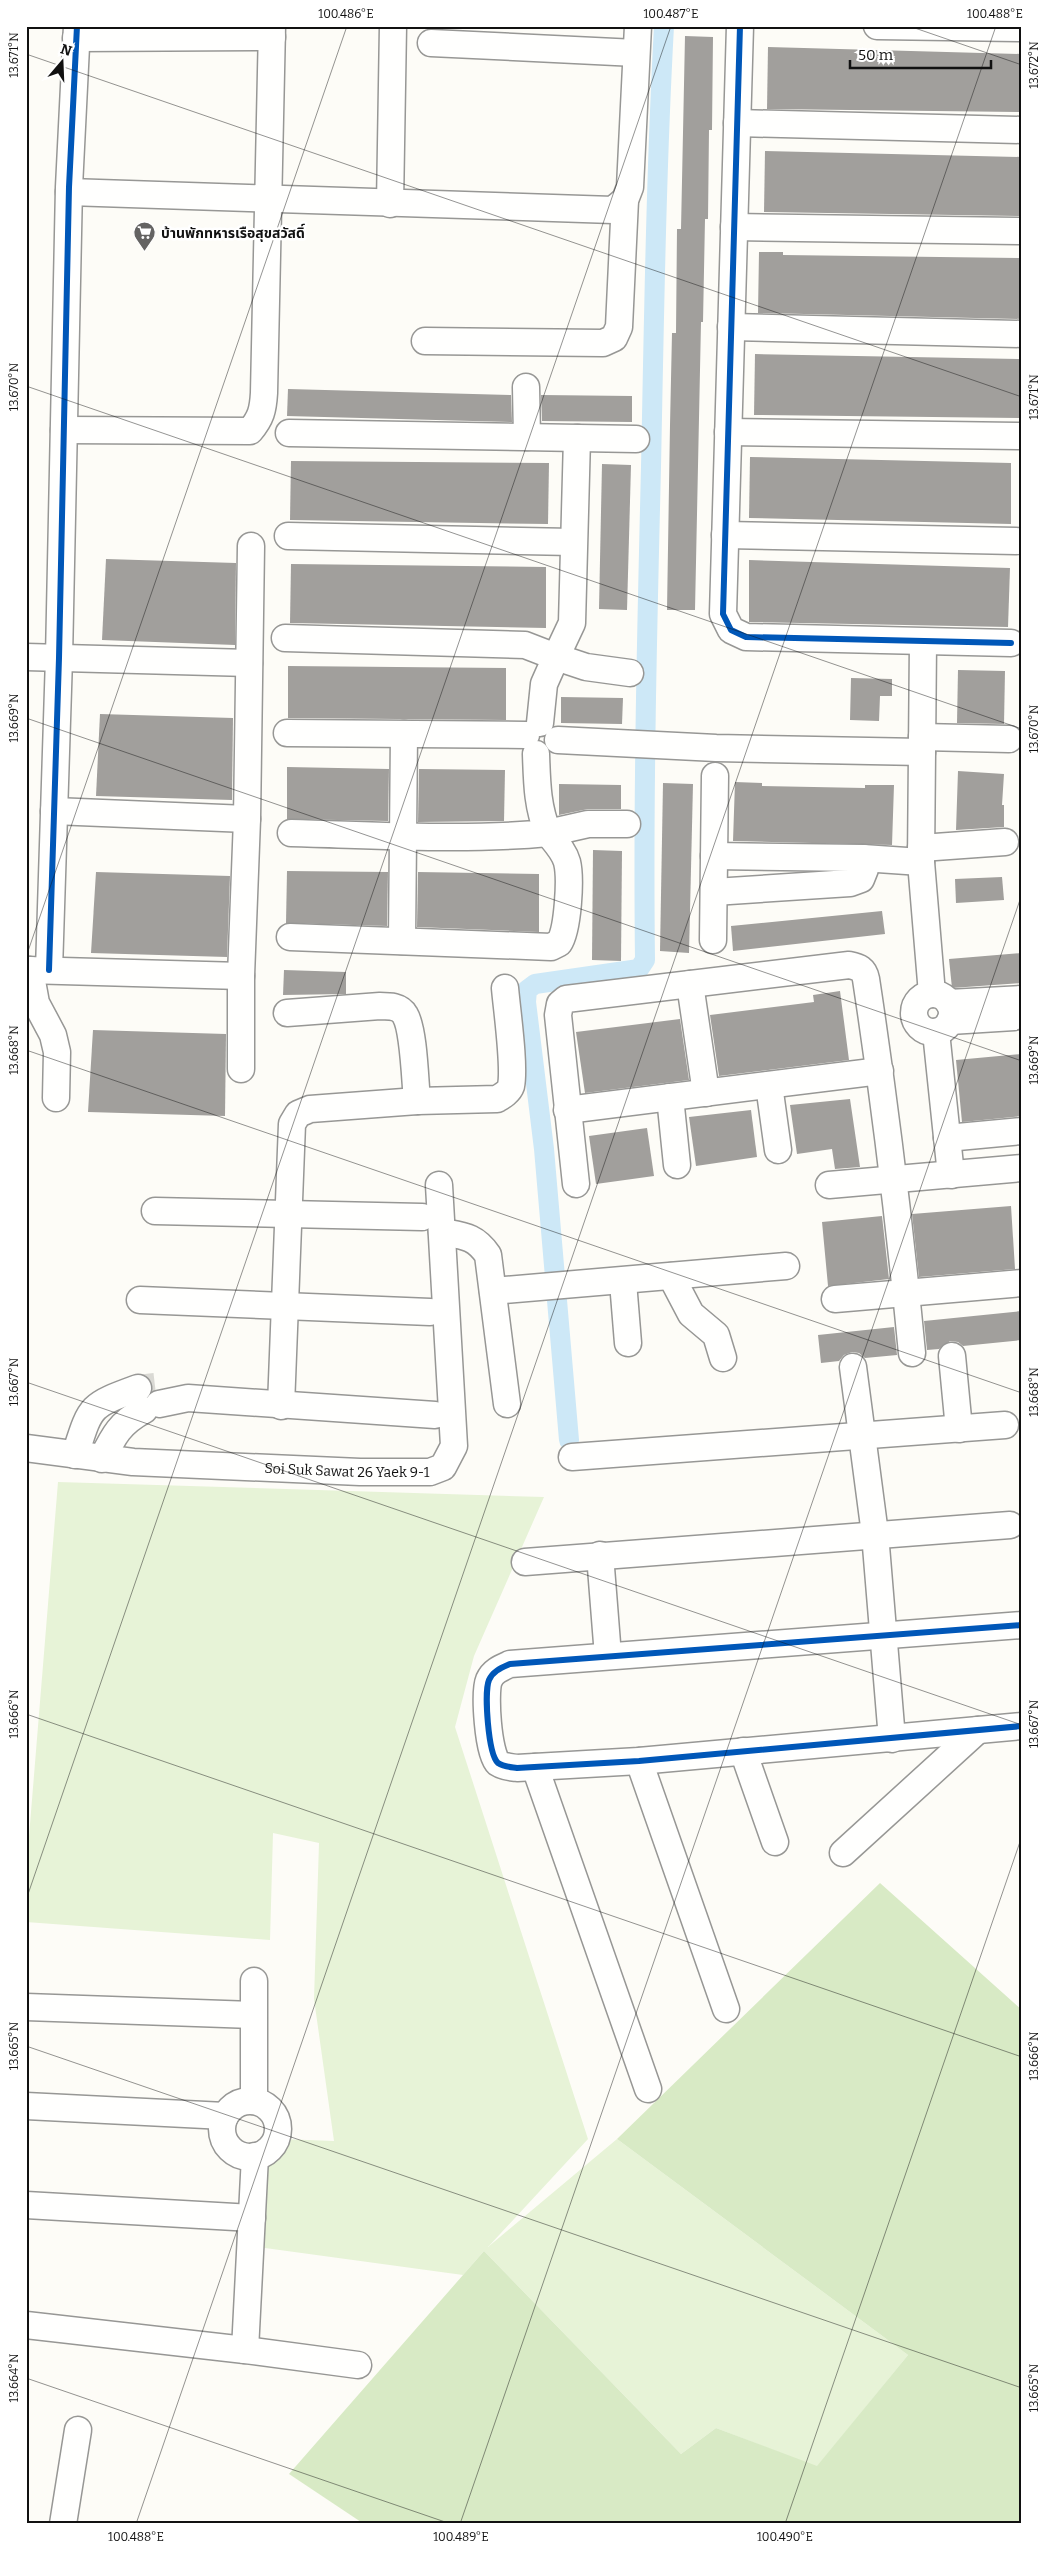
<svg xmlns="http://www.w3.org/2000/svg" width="1048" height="2550" viewBox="0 0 1048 2550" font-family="Bitter,'Noto Sans Thai',serif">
<rect width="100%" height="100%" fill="#fdfcf7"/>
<polygon fill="#e7f3d7" points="58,1482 544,1497 474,1656 455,1727 588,2139 488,2247 617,2139 908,2355 817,2467 716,2428 681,2454 484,2251 463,2275 265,2248 254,2250 260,2162 281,2139 334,2141 314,1999 319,1843 273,1833 270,1940 26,1922 26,1873"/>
<polygon fill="#d8eac5" points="880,1883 1022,2010 1022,2524 364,2524 289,2474 484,2251 681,2454 716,2428 817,2466 908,2355 617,2139"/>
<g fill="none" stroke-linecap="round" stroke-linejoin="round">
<path stroke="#cde8f7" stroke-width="20" d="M569,1440L544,1149L526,1002L527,990L535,984L639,969L645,960C643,796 647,632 651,467C654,320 656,173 664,26"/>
</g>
<g fill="#a19f9c">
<polygon points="685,36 713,37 712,130 709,130 708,219 705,219 703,322 701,322 695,610 667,610 670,425 672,333 676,333 677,229 681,229"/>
<polygon points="768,47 1022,54 1022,112 767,109"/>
<polygon points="765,151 1022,157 1022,216 764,212"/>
<polygon points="759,252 783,252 783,255 1022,258 1022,319 758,313"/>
<polygon points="755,354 1022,359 1022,418 754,415"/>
<polygon points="288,389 511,395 512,422 287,416"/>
<polygon points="541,395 632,396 632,422 542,421"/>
<polygon points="750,457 1011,463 1011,524 749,518"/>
<polygon points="291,461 549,463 548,524 290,520"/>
<polygon points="602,464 631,465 627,610 599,609"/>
<polygon points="106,559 236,563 235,645 102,640"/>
<polygon points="749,560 1010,568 1008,627 749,622"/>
<polygon points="291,564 546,567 546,628 290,623"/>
<polygon points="288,666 506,668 506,720 288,718"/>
<polygon points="958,670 1005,671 1004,724 957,723"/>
<polygon points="851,678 892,679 892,696 880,696 879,721 850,720"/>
<polygon points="561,697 623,698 622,724 561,723"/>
<polygon points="100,714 233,718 232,800 96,796"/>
<polygon points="287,767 389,769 388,821 287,819"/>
<polygon points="419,769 505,770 504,821 418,822"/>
<polygon points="958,771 1004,774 1002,805 1004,805 1004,827 956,830"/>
<polygon points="735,782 762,783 762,786 865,788 865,785 894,785 892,845 733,841"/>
<polygon points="663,783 693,784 689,953 660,951"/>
<polygon points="559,784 621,785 621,809 588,809 559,815"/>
<polygon points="593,850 622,851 621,961 592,960"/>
<polygon points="287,871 388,872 387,926 286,923"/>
<polygon points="96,872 230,876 227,957 91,953"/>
<polygon points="418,872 539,874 539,932 417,927"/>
<polygon points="1002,877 1004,900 956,903 955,879"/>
<polygon points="882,911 885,934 733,951 731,926"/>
<polygon points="1022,953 1022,983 952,988 949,959"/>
<polygon points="284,970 346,972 346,994 283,995"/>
<polygon points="840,991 849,1060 719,1076 710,1015 814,1002 813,995"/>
<polygon points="680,1019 689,1080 585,1093 576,1032"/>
<polygon points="93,1030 226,1034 225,1116 88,1112"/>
<polygon points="1022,1054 1022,1116 962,1122 956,1060"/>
<polygon points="850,1099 860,1167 835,1169 832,1149 797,1154 790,1105"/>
<polygon points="751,1110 757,1157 696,1166 689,1117"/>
<polygon points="647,1128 654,1176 596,1184 589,1136"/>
<polygon points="1011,1206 1015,1269 919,1277 912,1214"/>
<polygon points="882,1216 889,1279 828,1286 822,1222"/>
<polygon points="1022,1311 1022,1340 963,1346 958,1342 950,1341 939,1349 927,1350 924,1321"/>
<polygon points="894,1327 897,1355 865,1358 859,1353 852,1352 844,1355 839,1361 821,1363 818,1335"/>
</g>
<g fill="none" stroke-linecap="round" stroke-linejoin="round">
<polyline stroke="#dad9d4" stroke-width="26" stroke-dasharray="26 13" stroke-linecap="butt" points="138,1388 155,1386"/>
<defs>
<g id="minor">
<polyline points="740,26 723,614 731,630 746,637 1011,643"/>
<polyline points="877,26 1022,28"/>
<polyline points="76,38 272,37"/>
<polyline points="431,43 636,53"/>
<polyline points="737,123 1022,130"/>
<polyline points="69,192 613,210 625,200"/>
<polyline points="390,204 393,26"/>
<polyline points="734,227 1022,231"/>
<polyline points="731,327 1022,334"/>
<polyline points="425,341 603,343 614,338 619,327 625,200 630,187 638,26"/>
<polyline points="526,387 527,437"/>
<path d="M64,430L250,431C261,418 263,410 264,393L272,26"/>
<polyline points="728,432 1022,436"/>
<polyline points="289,433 636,439"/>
<polyline points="577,438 572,623 556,657 586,667 630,673"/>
<polyline points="725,535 1016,541"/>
<polyline points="288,536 573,542"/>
<polyline points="285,638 525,645 556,657 544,684 540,723"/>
<polyline points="923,642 921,862 932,994"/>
<polyline points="26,657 249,663"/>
<polyline points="287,733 526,735"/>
<polyline points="922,737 1009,739"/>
<polyline points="558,740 716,748 922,752"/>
<polyline points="54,811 247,819"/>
<path d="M291,833C376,835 463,841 548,833C537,806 537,782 536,754"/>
<polyline points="921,848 1005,842"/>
<polyline points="714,856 863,858 921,862"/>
<polyline points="714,892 850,883 861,879 865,869 863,858"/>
<path d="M290,937L551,947L559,943C568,930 571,878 567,862C564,851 555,842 548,833L588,824H627"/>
<polyline points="713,940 715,776"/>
<polyline points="402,941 404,734"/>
<polyline points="26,970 241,976"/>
<polyline points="30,970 36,1003 53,1035 57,1052 56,1098"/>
<polyline points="49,970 59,658 69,187 77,26"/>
<polyline points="690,984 706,1093"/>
<circle cx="933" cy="1013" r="19"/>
<polyline points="949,1003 1022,999"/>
<path d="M287,1013L380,1006C389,1006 400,1006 405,1015C414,1030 415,1081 417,1101"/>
<polyline points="950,1021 1014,1017"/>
<polyline points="936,1032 951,1175"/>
<polyline points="241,1069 241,976 247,819 251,546"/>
<polyline points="769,1085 778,1150"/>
<polyline points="670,1097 677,1165"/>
<polyline points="567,1110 880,1071"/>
<polyline points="947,1138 1022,1131"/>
<path d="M576,1184L558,1015L560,1004L566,999L849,965C859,967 864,969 866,979C885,1104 900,1228 912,1353"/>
<polyline points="829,1185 1022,1168"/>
<polyline points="155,1211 422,1217"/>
<path d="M442,1232C464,1236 475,1236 488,1255L507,1404"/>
<polyline points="671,1276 691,1314 716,1335 723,1358"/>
<polyline points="623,1282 628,1343"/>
<polyline points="493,1291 786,1266"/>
<polyline points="835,1299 1022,1283"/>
<polyline points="140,1300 430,1312"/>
<polyline points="952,1356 959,1429"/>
<polyline points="853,1367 875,1534 892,1739"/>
<polyline points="159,1404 188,1398 435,1415"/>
<path d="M281,1406L292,1124L298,1114L310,1109L417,1101L497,1099C502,1096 509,1092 511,1086C515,1066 507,1011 505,988"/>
<path id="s1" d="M26,1448L133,1462L360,1472H430L443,1467L454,1446L439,1185"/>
<path d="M75,1455C91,1405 89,1406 138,1388"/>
<polyline points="572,1457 1005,1425"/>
<path d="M102,1459C114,1435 120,1423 144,1410"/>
<polyline points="600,1555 608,1656"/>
<polyline points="525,1562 1010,1525"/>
<path d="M1022,1625L510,1664C501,1668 493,1671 489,1680C484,1692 488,1754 498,1763C504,1767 510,1767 517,1768L639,1761L1022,1726"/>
<polyline points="743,1751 775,1842"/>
<polyline points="639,1761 726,2009"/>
<polyline points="535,1767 648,2089"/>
<polyline points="843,1853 978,1730"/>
<polyline points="254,1981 254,2101"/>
<polyline points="26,2007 253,2015"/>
<circle cx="250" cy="2129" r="28"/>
<polyline points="26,2106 225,2116"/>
<polyline points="26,2205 252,2218"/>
<polyline points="26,2325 245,2350 255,2156"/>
<polyline points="245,2350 358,2365"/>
<polyline points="63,2524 78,2430"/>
</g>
</defs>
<use href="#minor" stroke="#979795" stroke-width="29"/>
<use href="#minor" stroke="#fffffe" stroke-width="26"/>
<defs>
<g id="cycleway">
<polyline points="740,26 723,614 731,630 746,637 1011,643"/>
<polyline points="49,970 59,658 69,187 77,26"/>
<path d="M1022,1625L510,1664C501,1668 493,1671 489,1680C484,1692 488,1754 498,1763C504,1767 510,1767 517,1768L639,1761L1022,1726"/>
</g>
</defs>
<use href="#cycleway" stroke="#fff" stroke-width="9"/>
<use href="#cycleway" stroke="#0057b8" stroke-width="6"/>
</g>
<path fill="none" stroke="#111" stroke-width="1" stroke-opacity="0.45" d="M909,26L1022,65M26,54L1022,397M26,386L1022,729M26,718L1022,1061M26,957L347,26M26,1050L1022,1393M26,1382L1022,1725M26,1714L1022,2057M26,1900L671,26M26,2046L1022,2388M26,2378L451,2524M136,2524L996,26M460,2524L1022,894M785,2524L1022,1836"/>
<defs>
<symbol id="supermarket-pin" viewBox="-11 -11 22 30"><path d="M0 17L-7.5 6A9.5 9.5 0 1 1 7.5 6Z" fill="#646362" stroke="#fff"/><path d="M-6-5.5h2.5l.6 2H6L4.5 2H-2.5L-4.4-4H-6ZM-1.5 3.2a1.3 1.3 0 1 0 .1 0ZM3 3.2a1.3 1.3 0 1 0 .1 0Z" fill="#fff"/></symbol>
</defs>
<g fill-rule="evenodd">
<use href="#supermarket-pin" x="132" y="220" width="25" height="34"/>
</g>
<g text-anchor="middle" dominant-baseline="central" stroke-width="5" stroke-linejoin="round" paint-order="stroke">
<g font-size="14" font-weight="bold" fill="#111" stroke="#fff" text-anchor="start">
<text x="161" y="233">บ้านพักทหารเรือสุขสวัสดิ์</text>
</g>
<g font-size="14" fill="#111" stroke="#fff">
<text stroke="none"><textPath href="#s1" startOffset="322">Soi Suk Sawat 26 Yaek 9-1</textPath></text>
</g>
</g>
<rect width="1048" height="2550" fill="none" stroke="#ffffff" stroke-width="55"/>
<g transform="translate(62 62) rotate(19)" stroke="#ffffff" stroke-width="4" paint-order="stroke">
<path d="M0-4L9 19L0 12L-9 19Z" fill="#111111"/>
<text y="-8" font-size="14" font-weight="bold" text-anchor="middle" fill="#111111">N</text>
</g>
<path d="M850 60v8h141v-8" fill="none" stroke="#111111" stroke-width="2.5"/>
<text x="858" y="60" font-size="15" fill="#111111" stroke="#ffffff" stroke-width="4" paint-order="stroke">50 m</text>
<rect x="28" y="28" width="992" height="2494" fill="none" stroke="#111" stroke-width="2"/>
<g font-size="12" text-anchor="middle" fill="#111">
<text x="346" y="18">100.486°E</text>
<text x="671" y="18">100.487°E</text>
<text x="995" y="18">100.488°E</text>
<text transform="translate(14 55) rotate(-90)" y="4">13.671°N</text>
<text transform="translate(1034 65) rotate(-90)" y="4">13.672°N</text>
<text transform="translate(14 387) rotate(-90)" y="4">13.670°N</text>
<text transform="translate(1034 397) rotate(-90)" y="4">13.671°N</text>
<text transform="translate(14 718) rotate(-90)" y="4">13.669°N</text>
<text transform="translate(1034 729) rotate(-90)" y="4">13.670°N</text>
<text transform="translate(14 1050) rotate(-90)" y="4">13.668°N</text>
<text transform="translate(1034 1060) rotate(-90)" y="4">13.669°N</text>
<text transform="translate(14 1382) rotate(-90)" y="4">13.667°N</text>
<text transform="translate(1034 1392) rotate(-90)" y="4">13.668°N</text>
<text transform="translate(14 1714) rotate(-90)" y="4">13.666°N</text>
<text transform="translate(1034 1724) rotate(-90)" y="4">13.667°N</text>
<text transform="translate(14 2046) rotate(-90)" y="4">13.665°N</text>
<text transform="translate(1034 2056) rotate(-90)" y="4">13.666°N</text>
<text transform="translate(14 2378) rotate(-90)" y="4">13.664°N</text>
<text transform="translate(1034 2388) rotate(-90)" y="4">13.665°N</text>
<text x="136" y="2541">100.488°E</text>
<text x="461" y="2541">100.489°E</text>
<text x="785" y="2541">100.490°E</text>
</g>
</svg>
